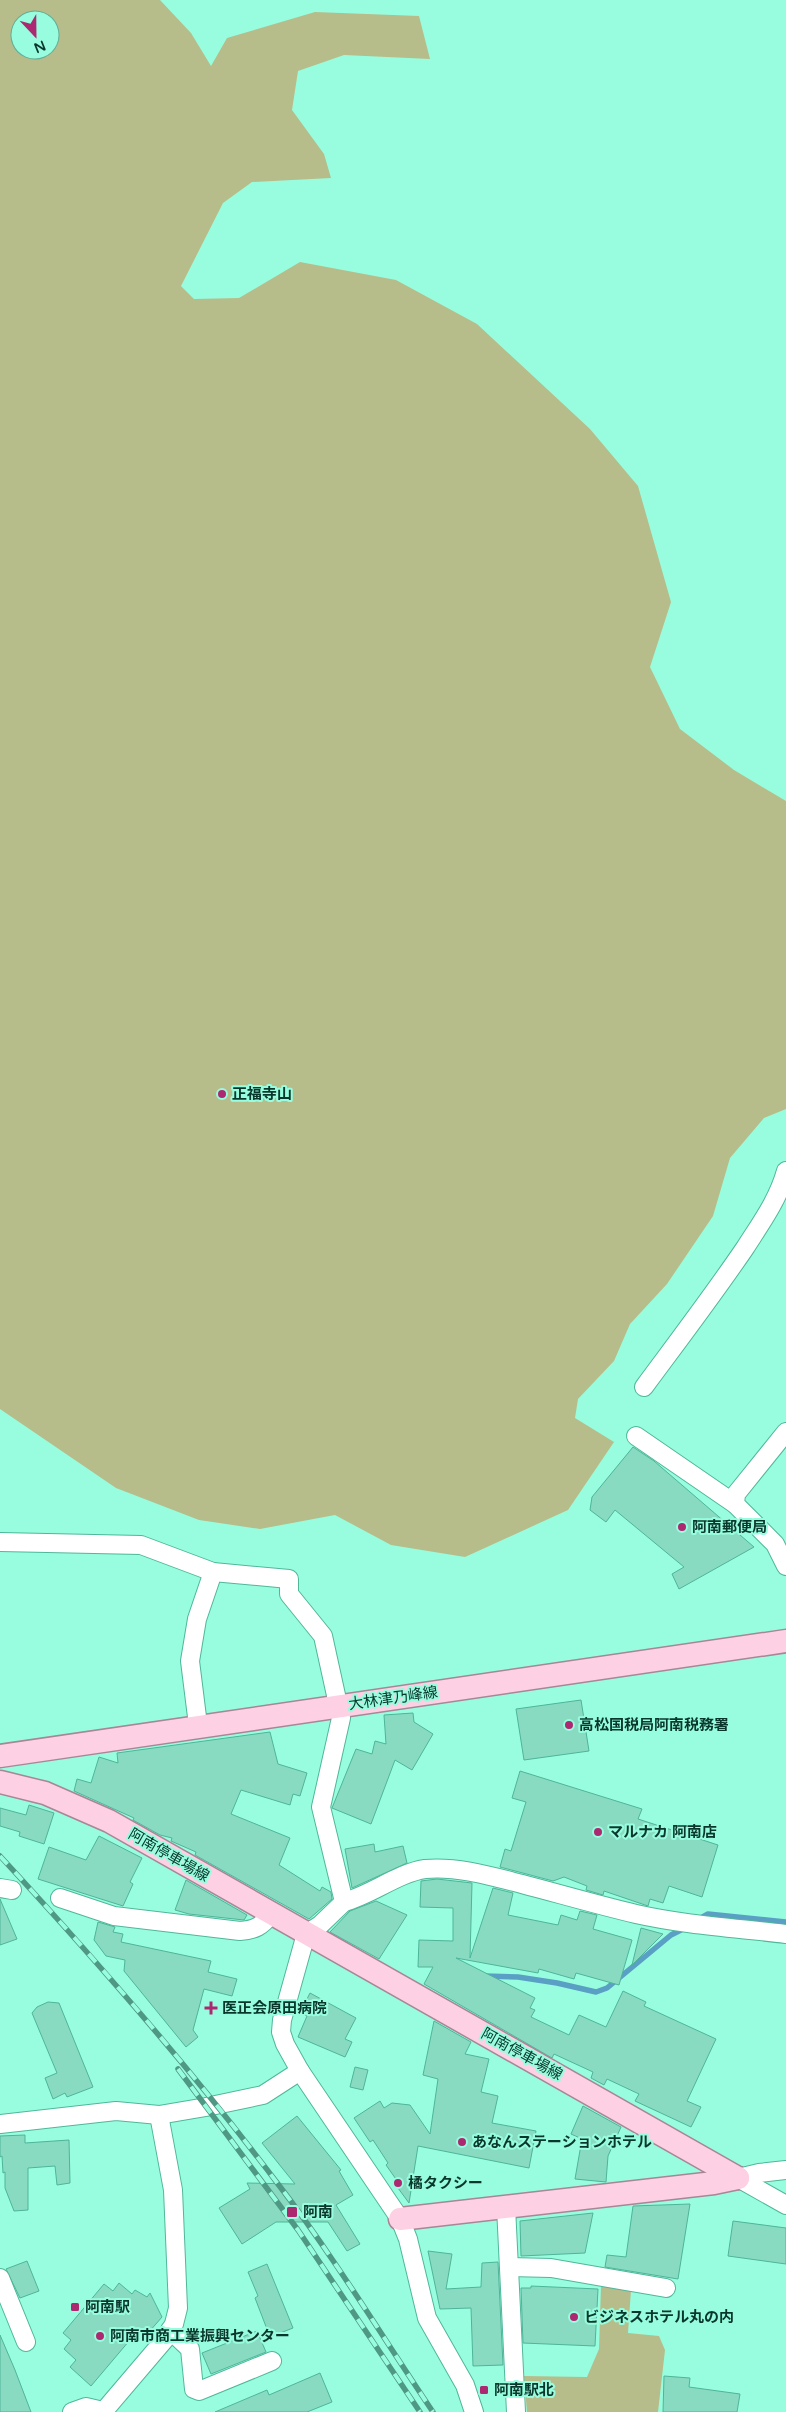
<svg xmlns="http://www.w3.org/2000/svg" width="786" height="2412" viewBox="0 0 786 2412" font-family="'Varela Round','Noto Sans JP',sans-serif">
<rect width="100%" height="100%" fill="#98fdde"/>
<g fill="#b7bc8b" fill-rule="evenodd">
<path d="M0,0H160L191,33L211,66L227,38L315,12L419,16L430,59L344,55L298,71L292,110L324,154L331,178L252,182L223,203L181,286L194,299L239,298L300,262L396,280L477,324L590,429L638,486L671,602L650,667L680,729L734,770L786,801V1109L764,1118L730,1158L713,1216L667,1284L630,1324L614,1361L578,1399L575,1418L614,1442L568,1510L465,1557L391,1545L335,1515L260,1529L199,1520L116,1488L0,1409ZM20,20H50V50H20Z"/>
<polygon points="601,2285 631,2290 628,2333 659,2336 665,2350 658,2412 527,2412 524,2376 587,2377 599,2349"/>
</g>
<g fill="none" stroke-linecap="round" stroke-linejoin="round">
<g stroke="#59a0c4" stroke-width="5.5">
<polyline points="699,1919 708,1914 786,1922"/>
<polyline points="485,1976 518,1977 557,1983 596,1992 607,1988 671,1935 685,1928"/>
</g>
</g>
<g fill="#88dbc1" stroke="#4eb598">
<polygon points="633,1447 654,1461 754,1547 679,1589 672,1574 684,1567 615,1510 606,1522 590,1510 592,1497"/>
<polygon points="581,1700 589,1751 524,1760 516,1709"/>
<polygon points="413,1713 414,1722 433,1734 412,1770 395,1760 371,1824 332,1808 356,1749 372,1754 375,1741 386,1744 384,1715"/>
<polygon points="270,1732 278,1764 307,1773 300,1796 293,1794 290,1805 241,1790 231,1814 290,1838 279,1865 320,1891 322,1887 331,1892 332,1899 309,1919 195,1855 196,1852 171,1841 172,1838 160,1835 133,1820 134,1818 74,1791 77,1779 91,1783 99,1757 118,1763 117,1753"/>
<polygon points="520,1771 642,1809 638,1819 718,1845 702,1897 669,1886 663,1903 650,1899 648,1906 604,1891 603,1895 586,1890 587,1886 564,1877 553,1881 500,1867 505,1849 511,1851 526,1802 512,1798"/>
<polygon points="29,1805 54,1813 44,1844 19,1836 20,1832 0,1826 0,1808 26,1815"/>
<polygon points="99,1836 142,1858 130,1882 133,1884 123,1906 38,1879 49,1847 86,1860"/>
<polygon points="374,1844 375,1852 403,1846 407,1863 352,1888 345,1849"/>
<polygon points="437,1879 472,1883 470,1958 493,1888 513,1893 508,1915 558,1925 561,1915 577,1920 580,1911 597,1915 593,1929 632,1940 619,1985 576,1973 574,1979 539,1969 538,1973 456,1958 535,1998 530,2008 535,2010 531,2017 569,2035 579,2015 606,2027 623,1991 646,2002 644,2006 716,2039 687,2101 701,2107 691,2127 635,2101 639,2094 607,2079 604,2085 591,2078 593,2072 554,2054 552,2058 424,1984 433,1967 418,1967 419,1940 453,1941 453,1908 420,1907 421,1881"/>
<polygon points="186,1880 247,1915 244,1920 189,1914 175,1910"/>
<polygon points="0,1899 17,1939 0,1945"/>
<polygon points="376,1901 407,1915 379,1959 330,1932 350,1911"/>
<polygon points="98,1922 115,1927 113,1932 123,1934 121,1942 211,1961 208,1972 237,1979 232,1996 204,1989 193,2030 198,2037 186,2047 124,1971 125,1960 106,1956 94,1940"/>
<polygon points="641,1928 663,1934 632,1965"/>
<polygon points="310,1993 356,2018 345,2039 352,2042 345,2057 298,2037 307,2016 300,2013"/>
<polygon points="48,2002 59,2003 93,2087 67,2097 65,2093 53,2099 45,2078 57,2073 32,2013 37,2007"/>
<polygon points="434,2021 471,2042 465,2054 489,2059 481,2092 498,2096 492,2123 536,2131 529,2168 418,2146 409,2203 395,2184 398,2182 386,2165 388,2163 373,2140 370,2142 354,2118 380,2101 384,2108 392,2103 410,2105 430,2134 438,2079 423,2075"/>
<polygon points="355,2067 368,2070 363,2090 350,2087"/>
<polygon points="583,2106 621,2127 608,2156 606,2182 575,2179 582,2139 571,2134"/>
<polygon points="297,2116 341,2170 339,2171 353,2195 336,2205 360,2244 347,2251 328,2222 276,2222 242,2244 219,2208 250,2189 247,2183 295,2184 262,2143"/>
<polygon points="25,2135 25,2143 69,2140 70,2183 57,2185 55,2166 28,2168 28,2210 14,2211 5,2188 5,2172 3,2173 2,2156 0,2157 0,2136"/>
<polygon points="690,2204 678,2279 605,2267 607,2255 626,2257 633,2206"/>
<polygon points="593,2213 585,2253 521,2256 520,2221"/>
<polygon points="733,2221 786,2228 786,2264 728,2256"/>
<polygon points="428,2251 452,2254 446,2289 481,2287 482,2263 498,2262 503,2365 473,2366 471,2308 440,2309"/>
<polygon points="27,2261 39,2291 20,2298 6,2269"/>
<polygon points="267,2264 293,2328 270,2337 255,2298 258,2296 248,2272"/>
<polygon points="119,2283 132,2294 135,2290 147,2297 150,2293 162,2317 142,2340 135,2334 91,2386 70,2367 76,2360 64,2349 71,2340 63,2333 104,2284 113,2291"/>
<polygon points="531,2286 598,2289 595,2346 523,2343 521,2288 531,2288"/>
<polygon points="257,2331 266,2352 211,2374 202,2353"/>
<polygon points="0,2335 15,2370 31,2412 0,2412"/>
<polygon points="320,2373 332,2402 307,2412 215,2412 267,2390 269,2395"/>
<polygon points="664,2376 690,2378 689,2387 740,2394 737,2412 663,2412"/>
</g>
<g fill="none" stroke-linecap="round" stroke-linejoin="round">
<defs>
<g id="minor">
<path d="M644,1387C678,1341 713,1295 745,1248C761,1223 778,1200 786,1171"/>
<polyline points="786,1432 736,1494 735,1504 775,1544 786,1566"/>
<polyline points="636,1436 735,1504"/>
<polyline points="0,1542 141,1545 213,1572 289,1579 289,1594 323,1636 341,1718 321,1807 344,1902 320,1925 306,1934 282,2020 281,2032 285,2044 300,2071 400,2219 408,2239 427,2318 465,2385 474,2412"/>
<polyline points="198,1725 190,1661 197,1619 213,1572"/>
<polyline points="0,1888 12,1890"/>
<path d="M60,1898L114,1916L240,1931C255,1930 262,1926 271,1914"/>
<path d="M344,1902C371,1895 398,1873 425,1869C457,1866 491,1876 522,1884C560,1894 598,1905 636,1914C685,1925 736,1928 786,1934"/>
<polyline points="0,2124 116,2111 159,2115 206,2107 263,2095 300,2071"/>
<polyline points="738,2178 786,2205"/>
<polyline points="738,2178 759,2173 786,2170"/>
<polyline points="506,2207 516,2412"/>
<polyline points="509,2267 551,2268 666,2288"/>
<polyline points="0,2278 26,2342"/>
<polyline points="170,2330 190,2349 194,2389 199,2391 272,2361"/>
<polyline points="72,2412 86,2407 103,2411"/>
<polyline points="103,2412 166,2338 174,2324 178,2308 173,2190 159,2115"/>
</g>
<g id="major">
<polyline points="0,1756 786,1641"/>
<polyline points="0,1782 45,1793 109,1821 738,2178"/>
<polyline points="400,2219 714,2183 738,2178"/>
</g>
</defs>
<use href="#minor" stroke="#50b79a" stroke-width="20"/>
<use href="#major" stroke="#a78697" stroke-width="25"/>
<use href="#minor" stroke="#fff" stroke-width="18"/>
<use href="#major" stroke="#fdd0e3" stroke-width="22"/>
<defs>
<g id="rail">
<path d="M0,1856C97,1961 192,2070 278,2184C334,2257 382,2336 433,2412"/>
<polyline points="178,2069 298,2230 420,2412"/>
</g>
</defs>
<use href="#rail" stroke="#4f9883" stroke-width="5.5"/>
<use href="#rail" stroke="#98fdde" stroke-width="4" stroke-dasharray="11" stroke-linecap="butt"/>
</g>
<g fill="#ac2870" stroke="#98fdde" stroke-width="2">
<circle cx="222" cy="1094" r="5"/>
<circle cx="682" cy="1527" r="5"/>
<circle cx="569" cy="1725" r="5"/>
<circle cx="598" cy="1832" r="5"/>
<path d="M208.5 2000.5h5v5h5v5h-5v5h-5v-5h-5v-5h5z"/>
<circle cx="462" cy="2142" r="5"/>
<circle cx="398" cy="2183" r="5"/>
<rect x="286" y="2206" width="12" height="12" rx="2.5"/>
<rect x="70" y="2302" width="10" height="10" rx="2.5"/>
<circle cx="574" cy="2317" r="5"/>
<circle cx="100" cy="2336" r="5"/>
<rect x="479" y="2385" width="10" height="10" rx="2.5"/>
</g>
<g text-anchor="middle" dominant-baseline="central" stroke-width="4" stroke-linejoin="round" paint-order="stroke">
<g font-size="15" font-weight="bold" fill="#09372b" stroke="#98fdde" text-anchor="start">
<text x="232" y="1094">正福寺山</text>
<text x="692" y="1527">阿南郵便局</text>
<text x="579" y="1725">高松国税局阿南税務署</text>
<text x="608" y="1832">マルナカ 阿南店</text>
<text x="222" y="2008">医正会原田病院</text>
<text x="472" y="2142">あなんステーションホテル</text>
<text x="408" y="2183">橘タクシー</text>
<text x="303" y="2212">阿南</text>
<text x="85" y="2307">阿南駅</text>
<text x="584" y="2317">ビジネスホテル丸の内</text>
<text x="110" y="2336">阿南市商工業振興センター</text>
<text x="494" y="2390">阿南駅北</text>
</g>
<g font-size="15" fill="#09372b" stroke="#98fdde">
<text transform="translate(393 1698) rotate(-8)">大林津乃峰線</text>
<text transform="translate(169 1855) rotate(30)">阿南停車場線</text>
<text transform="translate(522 2054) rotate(29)">阿南停車場線</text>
</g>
</g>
<g transform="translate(35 35) rotate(158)"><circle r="24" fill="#98fdde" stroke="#5fae96"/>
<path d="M0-4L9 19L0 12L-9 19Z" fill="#ac2870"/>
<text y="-8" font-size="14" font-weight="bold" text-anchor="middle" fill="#09372b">N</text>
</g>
</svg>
